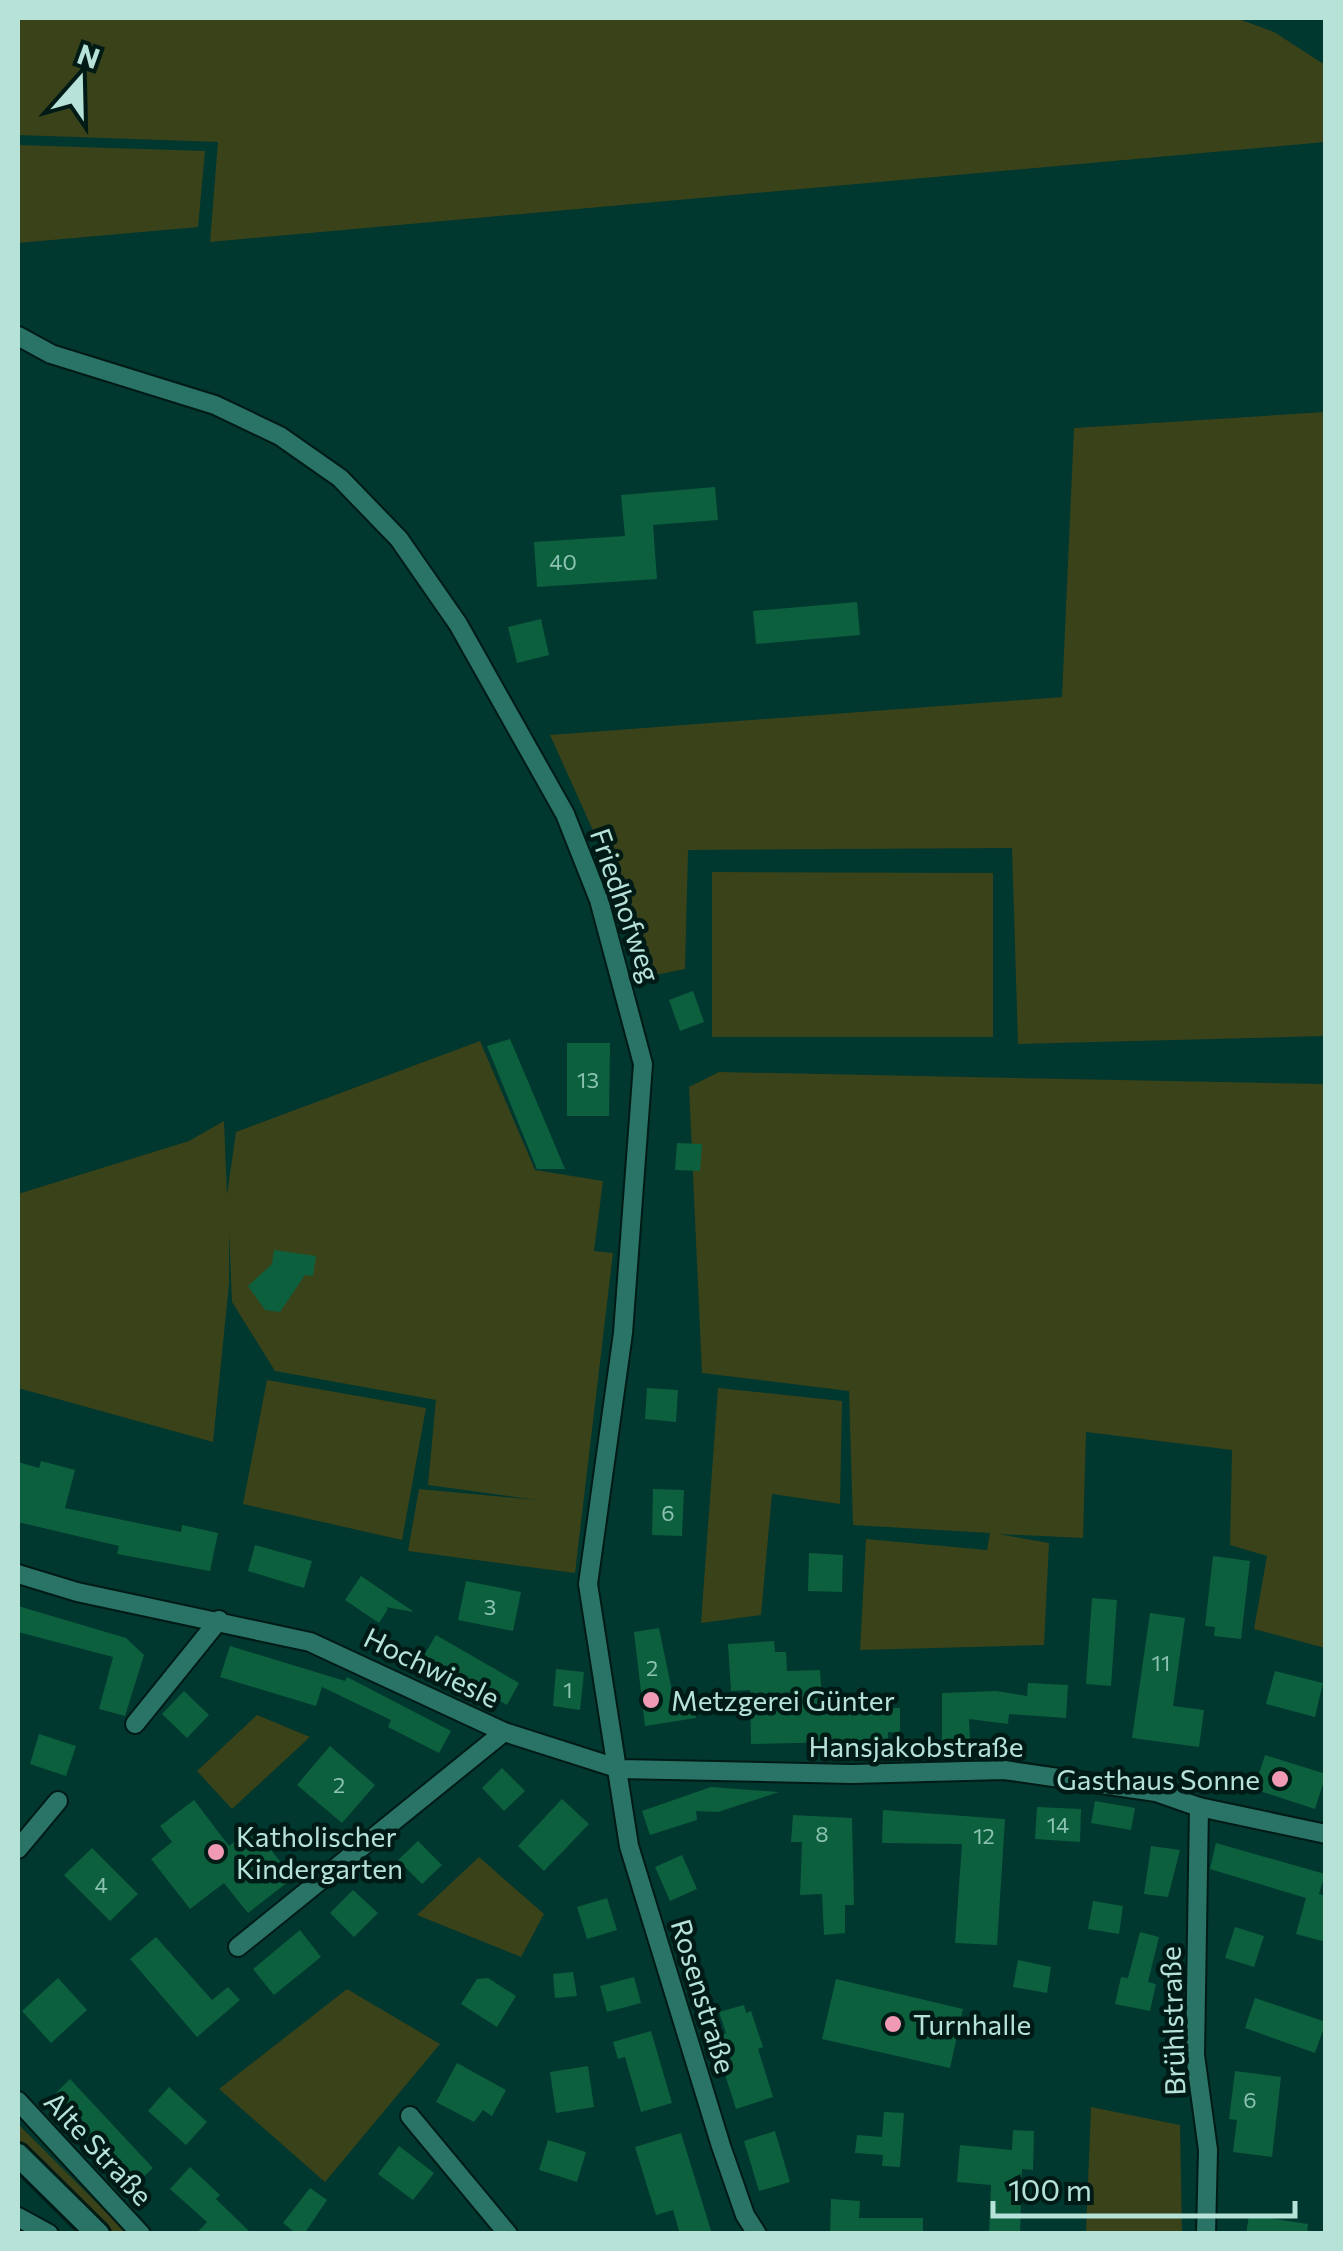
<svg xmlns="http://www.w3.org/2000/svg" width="1343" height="2251" viewBox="0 0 1343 2251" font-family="Commissioner,sans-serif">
<rect width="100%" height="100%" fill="#00372f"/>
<g fill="#3a421a">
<polygon points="18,18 1236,18 1274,32 1325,65 1325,142 210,242 218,142 18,135"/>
<polygon points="18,145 205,151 198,227 18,243"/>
<polygon points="1325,412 1325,1036 1018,1044 1012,848 688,850 685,969 645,977 623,897 550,735 1062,697 1074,428"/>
<polygon points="712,872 993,873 993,1037 712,1037"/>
<polygon points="480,1041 535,1170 603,1181 594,1251 613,1253 575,1573 408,1551 419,1489 538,1500 428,1485 436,1400 275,1371 232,1302 229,1231 229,1284 213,1442 18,1388 18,1194 189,1141 224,1121 227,1195 236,1132"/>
<polygon points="719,1072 1325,1084 1325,1648 1254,1629 1267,1556 1230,1545 1232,1450 1086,1432 1083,1538 998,1534 1049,1543 1044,1645 860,1650 866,1539 987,1550 990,1533 853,1525 849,1391 702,1373 689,1087"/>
<polygon points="267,1380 426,1408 402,1540 243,1504"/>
<polygon points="718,1388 842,1401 840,1504 772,1494 761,1615 701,1623"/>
<polygon points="257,1715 310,1737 232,1809 197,1771"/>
<polygon points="479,1857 544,1914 521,1957 417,1915"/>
<polygon points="347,1989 440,2044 325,2182 219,2089"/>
<polygon points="1091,2107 1180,2125 1182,2233 1086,2233"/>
<polygon points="18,2124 127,2233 113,2233 18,2140"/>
</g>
<g fill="#0c603e">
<polygon points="715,487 718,520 653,525 657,579 537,587 534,542 625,536 621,495"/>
<polygon points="857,602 860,635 756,644 753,611"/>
<polygon points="541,619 549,655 517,663 508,627"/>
<polygon points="693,991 704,1022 680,1031 669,1000"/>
<polygon points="510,1039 538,1105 565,1169 537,1169 487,1046"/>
<polygon points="567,1043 610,1043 609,1116 567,1116"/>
<polygon points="677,1143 702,1144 700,1171 675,1170"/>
<polygon points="274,1250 316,1256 313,1276 305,1275 280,1312 265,1310 248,1286 272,1264"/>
<polygon points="647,1388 678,1390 676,1422 645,1419"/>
<polygon points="41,1461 75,1470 65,1508 181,1532 182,1525 218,1533 210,1571 117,1554 119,1546 18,1522 18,1462 39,1468"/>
<polygon points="653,1489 684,1490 682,1536 652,1535"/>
<polygon points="255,1545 312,1561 304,1588 248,1571"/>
<polygon points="809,1553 843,1555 842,1592 808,1591"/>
<polygon points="1213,1556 1250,1561 1241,1639 1214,1636 1215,1627 1205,1626"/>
<polygon points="361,1576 414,1612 385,1607 388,1609 379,1623 345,1600"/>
<polygon points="466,1581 521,1592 513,1631 458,1620"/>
<polygon points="1092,1598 1117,1600 1111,1686 1086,1684"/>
<polygon points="18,1606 126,1638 144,1655 125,1716 99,1709 113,1657 18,1632"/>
<polygon points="1150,1613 1185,1618 1173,1706 1204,1710 1199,1747 1132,1738"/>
<polygon points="659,1628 672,1691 680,1689 682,1698 692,1697 696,1718 645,1726 634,1632"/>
<polygon points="436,1635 519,1683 507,1705 423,1657"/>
<polygon points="774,1641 775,1652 786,1652 787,1671 820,1670 822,1700 827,1700 827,1709 900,1708 900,1733 888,1732 888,1741 751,1744 750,1690 731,1691 728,1644"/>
<polygon points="230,1646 345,1681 347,1677 451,1731 439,1753 388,1727 391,1720 322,1687 316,1706 220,1677"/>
<polygon points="556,1669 584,1672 580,1710 553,1706"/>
<polygon points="1275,1671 1323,1683 1315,1717 1266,1704"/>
<polygon points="1028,1683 1068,1685 1066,1718 1009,1714 1008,1724 969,1719 970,1740 942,1740 942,1693 996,1691 1027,1696"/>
<polygon points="184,1691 209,1715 187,1738 162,1714"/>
<polygon points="39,1734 76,1746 66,1776 30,1764"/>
<polygon points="330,1746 375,1785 342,1823 297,1785"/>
<polygon points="1265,1755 1326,1774 1315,1809 1254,1789"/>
<polygon points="502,1768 525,1791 504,1811 482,1788"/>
<polygon points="711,1787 779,1792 718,1812 696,1811 697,1820 650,1835 642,1811"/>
<polygon points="562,1799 589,1824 544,1871 518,1846"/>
<polygon points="194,1800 229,1846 253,1827 293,1878 248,1913 224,1883 190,1909 151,1859 172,1842 160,1826"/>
<polygon points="1095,1801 1135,1808 1131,1830 1091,1823"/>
<polygon points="1037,1807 1081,1809 1080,1842 1035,1839"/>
<polygon points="883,1810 1005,1819 997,1945 955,1943 962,1844 882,1843"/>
<polygon points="793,1815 852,1818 854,1905 845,1905 845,1933 824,1935 822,1894 800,1895 802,1842 791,1842"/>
<polygon points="418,1841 442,1865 422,1884 398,1860"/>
<polygon points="1216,1843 1325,1874 1319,1894 1326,1896 1326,1942 1296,1934 1306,1898 1210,1869"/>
<polygon points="1151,1846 1180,1850 1168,1897 1144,1894"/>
<polygon points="92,1848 138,1894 110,1921 64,1875"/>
<polygon points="682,1855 697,1889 670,1901 655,1867"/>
<polygon points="353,1890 378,1913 354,1937 330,1913"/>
<polygon points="607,1898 617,1930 587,1939 577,1907"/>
<polygon points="1093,1901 1123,1906 1119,1934 1088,1929"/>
<polygon points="1235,1927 1264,1936 1254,1967 1225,1958"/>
<polygon points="300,1930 321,1957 274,1995 253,1969"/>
<polygon points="1140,1932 1159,1937 1148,1982 1156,1984 1150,2011 1115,2004 1121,1977 1128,1978"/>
<polygon points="156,1937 212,2000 228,1987 240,2000 197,2037 130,1959"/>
<polygon points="1018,1960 1051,1967 1047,1993 1013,1987"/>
<polygon points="573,1972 577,1996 555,1998 553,1974"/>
<polygon points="634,1977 641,2003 607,2012 600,1986"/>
<polygon points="58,1978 87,2010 51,2043 22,2011"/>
<polygon points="488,1978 516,1996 497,2027 461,2004 477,1979"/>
<polygon points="836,1979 963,2009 950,2068 822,2039"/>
<polygon points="1255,1998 1326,2022 1315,2053 1245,2028"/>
<polygon points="744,2005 746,2013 751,2011 763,2047 758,2049 773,2097 736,2109 713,2037 726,2033 719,2012"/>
<polygon points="651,2031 672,2103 641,2112 625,2057 618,2059 613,2042"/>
<polygon points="457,2063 506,2090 492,2116 483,2110 474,2122 436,2102"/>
<polygon points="588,2066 594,2107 556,2113 550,2072"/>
<polygon points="1235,2071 1281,2077 1272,2157 1233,2152 1237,2120 1229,2119"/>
<polygon points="70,2079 153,2168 134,2186 51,2098"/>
<polygon points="169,2087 207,2122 186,2145 148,2111"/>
<polygon points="884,2112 904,2113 900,2167 882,2166 883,2155 855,2153 857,2135 882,2137"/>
<polygon points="1013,2130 1034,2131 1033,2170 1022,2169 1020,2234 989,2234 991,2185 957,2182 960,2145 1012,2150"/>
<polygon points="775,2131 790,2182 759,2191 744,2141"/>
<polygon points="681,2133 704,2208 712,2234 680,2234 673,2210 656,2215 635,2147"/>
<polygon points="548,2140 586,2152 577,2182 539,2170"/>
<polygon points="399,2146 434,2173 413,2200 378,2174"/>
<polygon points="190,2167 220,2195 216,2199 252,2234 196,2234 207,2222 170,2189"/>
<polygon points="310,2188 327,2200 304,2234 297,2234 283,2223"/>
<polygon points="831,2199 860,2201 859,2218 923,2218 923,2234 830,2234"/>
<polygon points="1249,2215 1308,2224 1307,2234 1246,2234"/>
</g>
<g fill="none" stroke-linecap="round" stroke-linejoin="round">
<defs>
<g id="minor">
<polyline points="18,336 51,354 215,405 280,436 340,478 399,539 458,624 565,814 599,900 643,1064 623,1333 588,1584 629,1846 721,2146 745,2215 757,2234"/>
<polyline points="18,1574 77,1592 310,1642 504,1732 620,1769 852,1774 1004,1770 1156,1792 1199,1807 1326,1834"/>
<polyline points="135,1724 219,1620"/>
<polyline points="1199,1807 1195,2055 1208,2150 1206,2234"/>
<polyline points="18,1849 58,1801"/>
<polyline points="238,1947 504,1732"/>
<polyline points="18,2101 141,2234"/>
<polyline points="410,2116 508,2234"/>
<polyline points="18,2217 49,2234"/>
</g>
<polyline id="tertiary" points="18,2155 98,2234"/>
</defs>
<use href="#minor" stroke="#001b16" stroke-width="22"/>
<use href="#tertiary" stroke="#001b16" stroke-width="28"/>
<use href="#minor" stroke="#2a7367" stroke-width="18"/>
<use href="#tertiary" stroke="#2a7367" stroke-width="22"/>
</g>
<g fill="#f09ab5" stroke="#001b16" stroke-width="4">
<circle cx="651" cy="1700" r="10"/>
<circle cx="1280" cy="1779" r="10"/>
<circle cx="216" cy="1852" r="10"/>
<circle cx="893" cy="2024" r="10"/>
</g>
<g text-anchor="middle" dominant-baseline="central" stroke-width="9" stroke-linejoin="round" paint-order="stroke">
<g font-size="22" fill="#8cc2b2">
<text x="563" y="561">40</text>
<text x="588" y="1079">13</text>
<text x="668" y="1512">6</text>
<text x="490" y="1606">3</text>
<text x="1161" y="1662">11</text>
<text x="652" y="1667">2</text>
<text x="568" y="1689">1</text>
<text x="339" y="1784">2</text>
<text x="1058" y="1824">14</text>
<text x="822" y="1833">8</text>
<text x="984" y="1835">12</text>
<text x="101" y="1884">4</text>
<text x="1250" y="2099">6</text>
</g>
<g font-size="28" fill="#b6e2d8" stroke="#001b16">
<text transform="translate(626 905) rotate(71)">Friedhofweg</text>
<text transform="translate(432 1667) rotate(26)">Hochwiesle</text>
<text x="916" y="1746">Hansjakobstraße</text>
<text transform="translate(704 1996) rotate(73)">Rosenstraße</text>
<text transform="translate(1172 2021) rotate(-92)">Brühlstraße</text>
<text transform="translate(99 2148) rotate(47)">Alte Straße</text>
</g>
<g font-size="28" fill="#b6e2d8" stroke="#001b16" text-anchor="start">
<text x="671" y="1700">Metzgerei Günter</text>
<text x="1260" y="1779" text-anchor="end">Gasthaus Sonne</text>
<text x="236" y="1836">Katholischer<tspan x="236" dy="32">Kindergarten</tspan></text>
<text x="913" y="2024">Turnhalle</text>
</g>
</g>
<rect width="1343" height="2251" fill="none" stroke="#b6e2d8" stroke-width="40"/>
<g transform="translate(80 80) rotate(20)" stroke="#001b16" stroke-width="8" paint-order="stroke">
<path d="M0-8L18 38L0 25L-18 38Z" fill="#b6e2d8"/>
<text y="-15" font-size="28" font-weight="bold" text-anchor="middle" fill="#b6e2d8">N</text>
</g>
<path d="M993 2201v15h302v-15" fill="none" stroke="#b6e2d8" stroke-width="5"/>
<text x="1008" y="2201" font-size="30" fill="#b6e2d8" stroke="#001b16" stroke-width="8" paint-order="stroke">100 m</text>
</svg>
